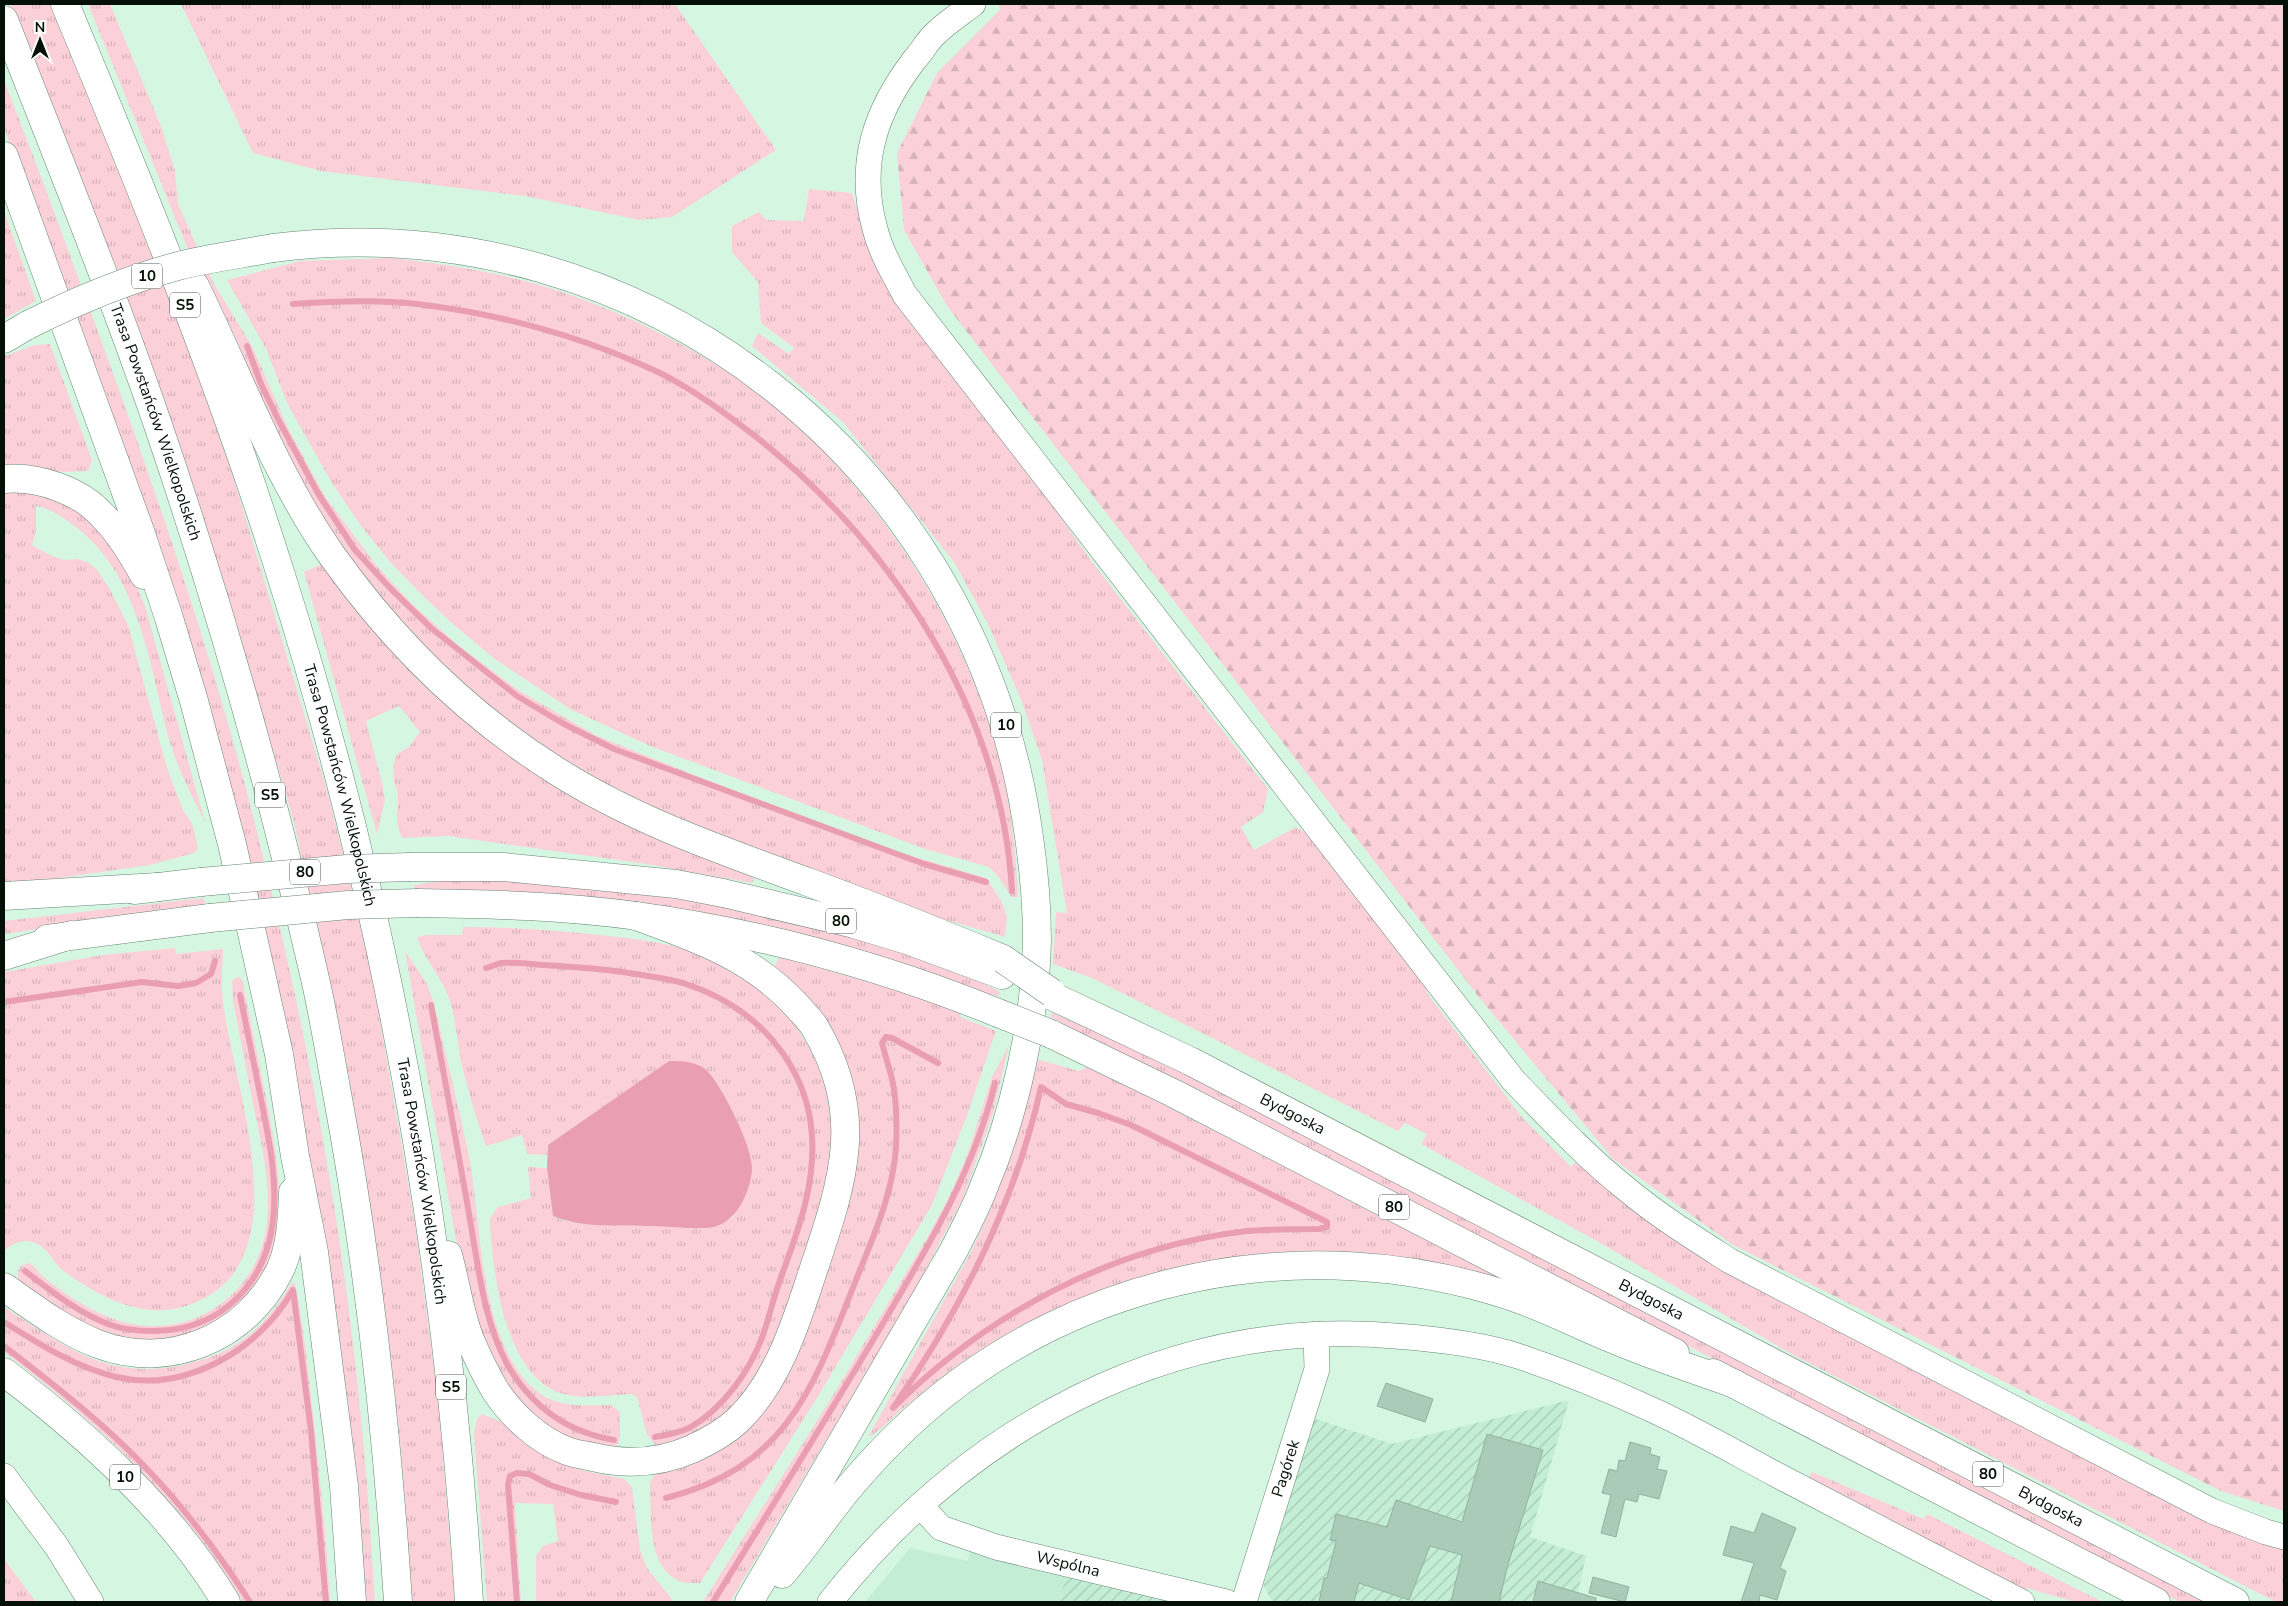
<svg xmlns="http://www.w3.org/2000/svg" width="2288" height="1606" viewBox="0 0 2288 1606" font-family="'Nunito Sans',sans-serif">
<defs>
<pattern id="industrial-furrows" width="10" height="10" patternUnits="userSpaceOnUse" patternTransform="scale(1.25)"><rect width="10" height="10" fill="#c3edd4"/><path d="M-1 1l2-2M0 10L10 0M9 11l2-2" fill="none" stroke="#a6cab4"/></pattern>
<pattern id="grass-tufts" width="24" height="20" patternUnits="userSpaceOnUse" patternTransform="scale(1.25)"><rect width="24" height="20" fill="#fcd0d9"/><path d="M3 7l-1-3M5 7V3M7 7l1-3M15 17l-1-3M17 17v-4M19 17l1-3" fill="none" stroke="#d6b1b9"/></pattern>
<pattern id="forest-firs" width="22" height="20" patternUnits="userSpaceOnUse" patternTransform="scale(1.25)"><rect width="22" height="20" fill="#fcd0d9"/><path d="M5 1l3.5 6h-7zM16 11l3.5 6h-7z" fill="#d6b1b9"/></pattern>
</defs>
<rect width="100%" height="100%" fill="#d5f7e2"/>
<polygon fill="#c3edd4" points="910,1548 968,1561 970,1550 1068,1574 1057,1602 865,1602"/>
<g fill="url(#industrial-furrows)">
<polygon points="1569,1400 1530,1537 1586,1556 1576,1602 1272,1602 1263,1584 1313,1418 1392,1444"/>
<polygon points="1068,1574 1181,1602 1057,1602"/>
</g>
<g fill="url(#grass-tufts)">
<polygon points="10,4 51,4 178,319 233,476 328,794 370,962 415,1223 439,1407 455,1602 412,1602 400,1440 372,1228 349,1076 294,822 225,589 33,58"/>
<polygon points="88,4 110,4 161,126 175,171 178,204 214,284 252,346 289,430 324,495 377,566 411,603 459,646 518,690 595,735 699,777 895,851 986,878 1001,900 1007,917 1005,937 895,905 636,803 508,726 424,649 350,563 303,491 211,306"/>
<polygon points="181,4 675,4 776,150 672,217 639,220 525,196 321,171 253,153"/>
<path d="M4,80C43,180 80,282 117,384C171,535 222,688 260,844C308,1036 344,1232 362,1429C368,1486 371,1544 375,1602H357L276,999L36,216L4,127Z"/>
<polygon points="809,189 852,193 873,259 1032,477 1092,562 1268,789 1263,812 1241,827 1254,850 1296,827 1311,836 1428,987 1426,992 1522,1117 1571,1167 1575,1162 1620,1200 1693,1252 1931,1378 2284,1546 2284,1602 2276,1602 1795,1356 1595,1240 1421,1144 1427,1134 1405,1123 1398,1131 1092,978 1053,964 1056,912 1067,913 1042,760 1022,702 988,624 954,562 843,422 752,346 758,333 789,354 794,348 761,323 758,282 732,252 732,226 759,212 766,220 804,221"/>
<polygon points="4,211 36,301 4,319"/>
<path d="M391,258C454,265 519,275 579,298C628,316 675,339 720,367C857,455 964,612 1002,770C1012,811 1016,855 1018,897H1011L998,876L989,867L925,849L650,746L570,709L495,659L454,625L422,595L390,562L359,523L332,483L288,405L266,349L227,280L300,261Z"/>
<polygon points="50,344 92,460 88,471 64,472 4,466 4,356 35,345"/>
<path d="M4,490L28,492L54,499L92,520L128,566L145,606L205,822C192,796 178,770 170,742C149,666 141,574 72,524C61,516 49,508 36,506V531L32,545L50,555L64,560L77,559L88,562L97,570L108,586L128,625L167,768L183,810L192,823L198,849L194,853L150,865L4,886Z"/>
<polygon points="322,564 359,614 394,654 432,691 668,842 754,878 752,883 646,864 448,836 402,838 397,823 398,793 394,782 393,766 397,754 409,747 420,732 399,706 366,721 383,787 385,800 377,834 304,572"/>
<path d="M447,880C487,881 528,880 568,884C669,894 768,913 865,941C911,955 959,968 1000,992L999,996L517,893L415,889L414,885Z"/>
<polygon points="203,898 206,904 4,934 4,921"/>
<path d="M463,927C509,927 555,930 600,935C627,938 655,941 681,948C779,975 843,1064 831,1166C830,1177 825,1188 822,1199C814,1227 806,1254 796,1281C777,1332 761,1386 716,1421C700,1435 678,1442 658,1449L647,1434L637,1397L631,1394C608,1395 577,1401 555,1391C503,1367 492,1269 490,1219L498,1207L531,1198L528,1167L547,1168L553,1216L565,1221L598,1225L714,1227L733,1217L739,1125L719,1086L704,1068L548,1145L547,1155L527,1154L522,1135L486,1146C476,1119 468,1090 461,1062C457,1041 456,1018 449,998C441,976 424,959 417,937L426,935H462Z"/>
<path d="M175,948L176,954L223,949C223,963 221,977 222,991C228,1072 297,1236 213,1293C171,1321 130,1312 89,1288C80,1282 69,1276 61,1269C54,1262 49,1252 41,1246C28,1237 14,1241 4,1251V972L103,955Z"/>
<path d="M405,951L426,982L434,1003C445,1053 458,1102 468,1151C482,1220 478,1338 533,1388C556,1409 583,1405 611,1405L620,1412V1439L615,1449L590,1448L541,1423L519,1403L481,1344L460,1263Z"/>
<path d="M779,957L905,992L961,1013L960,1017L996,1031L966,1118L932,1205L817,1398L700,1583C693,1583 684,1584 677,1580C646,1563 652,1516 650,1486C652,1473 658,1472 670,1469L800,1344L846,1214L854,1181L857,1119L774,969Z"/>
<path d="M237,977L241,978L243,983C251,1022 259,1062 267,1102C283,1186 299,1289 201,1329C131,1357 80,1324 23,1285L18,1278V1270L22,1265L30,1263C34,1266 37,1270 40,1274C60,1291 87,1309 111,1318C184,1346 259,1298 267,1222C271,1183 262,1146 254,1109C247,1073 240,1037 233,1001L232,981Z"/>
<polygon points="1051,1012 1193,1076 2209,1602 2180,1602 1195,1089 1078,1033 1051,1017"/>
<polygon points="1009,1045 993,1114 962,1201 912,1295 730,1602 703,1602 835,1392 927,1238 951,1193 968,1153 992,1077"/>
<path d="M1036,1059L1079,1071L1087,1067L1137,1091L1519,1288C1505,1282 1491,1276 1476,1272C1451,1264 1424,1261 1398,1258C1253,1238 1109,1270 985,1347C955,1366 927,1388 900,1411C891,1418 879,1433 868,1437L971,1252L990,1210L1014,1149L1027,1102Z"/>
<path d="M292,1283H295C304,1329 309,1376 314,1423C320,1483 327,1542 330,1602H243C185,1502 95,1421 4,1352V1307C66,1347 111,1384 190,1363C208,1358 227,1352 242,1340C257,1330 269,1316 279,1302C284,1296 287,1289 292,1283Z"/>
<polygon points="482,1414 502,1422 524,1442 553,1460 581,1470 624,1479 632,1487 640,1550 647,1568 674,1602 536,1602 536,1556 543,1546 558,1541 553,1504 515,1503 521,1602 487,1602 474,1434 477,1419"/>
<polygon points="1812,1472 1924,1519 1927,1514 2103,1602 2075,1602 2027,1588 2023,1593 1807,1480"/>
<polygon points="4,1559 36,1602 4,1602"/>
</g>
<polygon fill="url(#forest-firs)" points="998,4 2284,4 2284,1511 2221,1491 1733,1245 1613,1159 1478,996 947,306 904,230 897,153 937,73 1001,9"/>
<path fill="#e99fb1" d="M669,1061C680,1061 695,1061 705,1069C721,1082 754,1150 752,1170C750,1192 737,1221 714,1227C702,1230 661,1226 646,1226C616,1225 581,1228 553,1216L547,1168L548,1145Z"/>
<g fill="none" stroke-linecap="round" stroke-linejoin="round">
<g stroke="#e99fb1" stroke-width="6">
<path d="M293,304C334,301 376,299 417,304C501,314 584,337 660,373C694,390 725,413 755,436C893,545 1002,711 1012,891"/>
<polyline points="247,346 261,384 279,421 319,495 355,550 390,588 431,628 517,696 564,724 614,749 924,864 986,882"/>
<path d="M486,968C491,967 496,964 501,963C515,962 530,964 544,965C572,967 601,968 629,973C647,976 666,978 683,983C767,1010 822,1080 811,1171C807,1210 792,1246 779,1283C773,1300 769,1318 763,1335C750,1371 723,1409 689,1428C678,1433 667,1435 655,1437"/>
<polyline points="4,1002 142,982 178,986 196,983 211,974 215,961"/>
<path d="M431,1005C444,1075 457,1144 469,1214C478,1264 483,1319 507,1364C531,1406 567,1432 614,1440"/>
<path d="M1041,1087L1066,1104L1098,1113L1131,1125L1317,1217L1327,1222V1227L1319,1229C1295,1229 1270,1229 1247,1231C1112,1247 988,1313 893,1408C961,1310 1015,1204 1041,1087Z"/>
<path d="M25,1271C51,1291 77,1312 108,1324C123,1330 137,1331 153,1331C225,1331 271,1278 274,1208C276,1171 268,1135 261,1099C254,1064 247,1030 240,995"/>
<path d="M4,1322C39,1344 75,1367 116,1377C186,1393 259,1350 293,1290L311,1431L326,1602"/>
<path d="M4,1346C53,1384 105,1424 148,1470C187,1511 220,1555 250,1602"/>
<path d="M666,1498C788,1467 814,1386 856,1280C873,1237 893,1194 896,1147C897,1125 897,1100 892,1079C889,1067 885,1055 882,1043L886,1037L892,1038L938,1063"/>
<polyline points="517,1602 508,1485 510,1476 517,1473 529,1474 550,1485 581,1495 616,1502"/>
<path d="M713,1602C770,1510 827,1418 882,1325C928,1247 974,1171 995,1083"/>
</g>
</g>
<g fill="#aacbb7" stroke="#92b29e">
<polygon points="1386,1383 1433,1399 1425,1422 1377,1406"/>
<polygon points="1487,1434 1543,1450 1507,1568 1499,1602 1451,1602 1462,1555 1430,1546 1409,1600 1359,1583 1354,1602 1319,1602 1324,1578 1327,1578 1336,1541 1330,1540 1336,1514 1387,1527 1396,1500 1462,1522"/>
<polygon points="1630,1442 1651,1448 1650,1454 1660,1457 1657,1469 1667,1471 1659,1499 1639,1494 1637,1502 1625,1499 1616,1537 1601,1533 1611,1495 1602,1493 1609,1469 1617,1471 1619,1460 1625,1461"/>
<polygon points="1762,1513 1796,1528 1780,1568 1786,1571 1777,1600 1760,1595 1759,1602 1741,1602 1754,1563 1723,1555 1731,1526 1754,1533"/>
<polygon points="1593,1577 1629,1587 1625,1602 1589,1593"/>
<polygon points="1538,1581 1596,1598 1596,1602 1533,1602"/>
</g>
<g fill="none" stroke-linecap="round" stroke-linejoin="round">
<defs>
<g id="street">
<path d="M973,4C960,14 946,23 934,35C927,42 922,51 915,59C875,111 857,164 875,229C881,253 894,274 905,295L1514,1081C1550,1118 1584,1155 1624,1187C1657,1215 1694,1238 1730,1261L2212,1511L2266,1532L2284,1537"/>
<polyline points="4,1476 57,1547 91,1602"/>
<path id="s1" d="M921,1506L941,1528L996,1547L1226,1602"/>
<path d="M830,1602C968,1428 1169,1317 1395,1336C1437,1339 1482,1344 1521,1357C1562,1371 1607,1389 1646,1407C1691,1427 1734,1452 1777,1475C1859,1518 1940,1560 2022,1602"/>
<path id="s2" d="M1244,1602L1317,1369L1316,1334"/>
</g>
<g id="primary">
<polyline points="410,867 503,867 676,884 723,893 854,924 910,941 1002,975"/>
<polyline points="134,890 201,882"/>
<path d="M418,903C491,904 564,906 637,916C761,933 882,966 998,1013"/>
<polyline points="47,939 210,918"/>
<path id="s3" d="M1052,996L1190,1061L2235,1602"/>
<polyline points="1051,1034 1173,1093 1675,1353"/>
<polyline points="1713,1373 2156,1602"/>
</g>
<g id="highway">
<path id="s4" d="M65,4C143,191 219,379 280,572C386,905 448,1254 469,1602"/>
<path id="s5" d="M4,20C57,155 112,291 159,428C220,607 272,790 314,974C323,1012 329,1050 336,1088C368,1258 387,1429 398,1602"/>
<polyline points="4,156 140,531 169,618 194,701 232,844 279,1054 295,1156 314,1252 344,1486 352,1602"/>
<path d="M273,248C645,201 979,468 1029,837C1034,871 1037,906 1037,941C1035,1023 1015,1114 983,1189C975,1210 964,1230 954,1250L749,1602"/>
<path d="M195,286C238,374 276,477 333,557C393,641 468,715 555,770C633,820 721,850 808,882C873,906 938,932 1003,959"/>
<polyline points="4,339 28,325"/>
<path d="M4,479C37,476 79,490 102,515C119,532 132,554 144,575"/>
<polyline points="4,896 158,887"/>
<polyline points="4,956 71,935"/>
<path d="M448,1255C456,1283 460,1316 471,1342C478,1358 486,1375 495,1390C512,1416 538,1440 567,1451C575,1454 584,1455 593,1457C626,1465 660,1463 692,1449C707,1442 724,1433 737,1421C778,1382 796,1323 813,1271C843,1181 867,1115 814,1026C809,1019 802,1012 797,1006C752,957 697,938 636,916"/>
<path d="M4,1287C34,1308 64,1331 98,1344C168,1371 247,1338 280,1270C291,1247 292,1218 293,1192"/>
<path d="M4,1372C88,1436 171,1511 226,1602"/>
<path d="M782,1574C809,1543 831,1507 859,1476C878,1454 899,1433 920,1414C1080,1273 1304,1230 1507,1295C1542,1306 1574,1323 1608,1337C1649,1355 1693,1369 1735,1384"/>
</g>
</defs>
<use href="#street" stroke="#678674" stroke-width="26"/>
<use href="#primary" stroke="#678674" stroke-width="29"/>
<use href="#highway" stroke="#678674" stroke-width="29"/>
<use href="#street" stroke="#fff" stroke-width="25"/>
<use href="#primary" stroke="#fff" stroke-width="28"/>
<use href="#highway" stroke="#fff" stroke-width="28"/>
<defs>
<g id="primary-bridge">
<polyline points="201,882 347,869 410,867"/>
<polyline points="210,918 348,905 418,903"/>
<polyline points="998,1013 1051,1034"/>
</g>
<g id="highway-bridge">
<path d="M28,325C76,301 126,280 178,266C209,258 242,254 273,248"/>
<polyline points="1003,959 1052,993"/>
</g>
</defs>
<use href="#primary-bridge" stroke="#678674" stroke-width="29" stroke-linecap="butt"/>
<use href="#highway-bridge" stroke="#678674" stroke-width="29" stroke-linecap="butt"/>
<use href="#primary-bridge" stroke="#fff" stroke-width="28"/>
<use href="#highway-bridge" stroke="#fff" stroke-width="28"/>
</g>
<g text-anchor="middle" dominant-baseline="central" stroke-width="4" stroke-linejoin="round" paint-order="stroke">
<g fill="#fff" stroke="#4f5752" stroke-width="1">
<rect x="132" y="263.5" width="30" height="25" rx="4"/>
<rect x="170" y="292.5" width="30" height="25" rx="4"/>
<rect x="991" y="712.5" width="30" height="25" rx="4"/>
<rect x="255" y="782.5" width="30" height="25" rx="4"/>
<rect x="290" y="859.5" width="30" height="25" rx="4"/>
<rect x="826" y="908.5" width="30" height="25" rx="4"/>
<rect x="1379" y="1194.5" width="30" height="25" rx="4"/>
<rect x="436" y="1374.5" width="30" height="25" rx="4"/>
<rect x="1973" y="1461.5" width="30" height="25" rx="4"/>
<rect x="110" y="1464.5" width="30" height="25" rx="4"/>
</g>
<g font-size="15" font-weight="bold" fill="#040f08">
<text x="147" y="276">10</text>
<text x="185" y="305">S5</text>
<text x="1006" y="725">10</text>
<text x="270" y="795">S5</text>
<text x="305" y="872">80</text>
<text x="841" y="921">80</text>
<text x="1394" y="1207">80</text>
<text x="451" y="1387">S5</text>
<text x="1988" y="1474">80</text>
<text x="125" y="1477">10</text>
</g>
<g font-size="16" fill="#040f08" stroke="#fff">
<text stroke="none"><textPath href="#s5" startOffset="430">Trasa Powstańców Wielkopolskich</textPath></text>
<text stroke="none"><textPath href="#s4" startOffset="829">Trasa Powstańców Wielkopolskich</textPath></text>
<text stroke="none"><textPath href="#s3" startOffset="268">Bydgoska</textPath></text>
<text stroke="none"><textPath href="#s4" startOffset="1234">Trasa Powstańców Wielkopolskich</textPath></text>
<text stroke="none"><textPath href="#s3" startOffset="672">Bydgoska</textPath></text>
<text stroke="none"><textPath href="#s2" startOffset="140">Pagórek</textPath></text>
<text stroke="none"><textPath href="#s3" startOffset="1122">Bydgoska</textPath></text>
<text stroke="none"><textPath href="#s1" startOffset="162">Wspólna</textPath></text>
</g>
</g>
<rect width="2288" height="1606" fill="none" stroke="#040f08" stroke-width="10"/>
<g transform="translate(40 40)" stroke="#ffffff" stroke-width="4" paint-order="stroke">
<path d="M0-4L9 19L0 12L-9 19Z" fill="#040f08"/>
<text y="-8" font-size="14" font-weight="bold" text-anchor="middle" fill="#040f08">N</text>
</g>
</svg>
